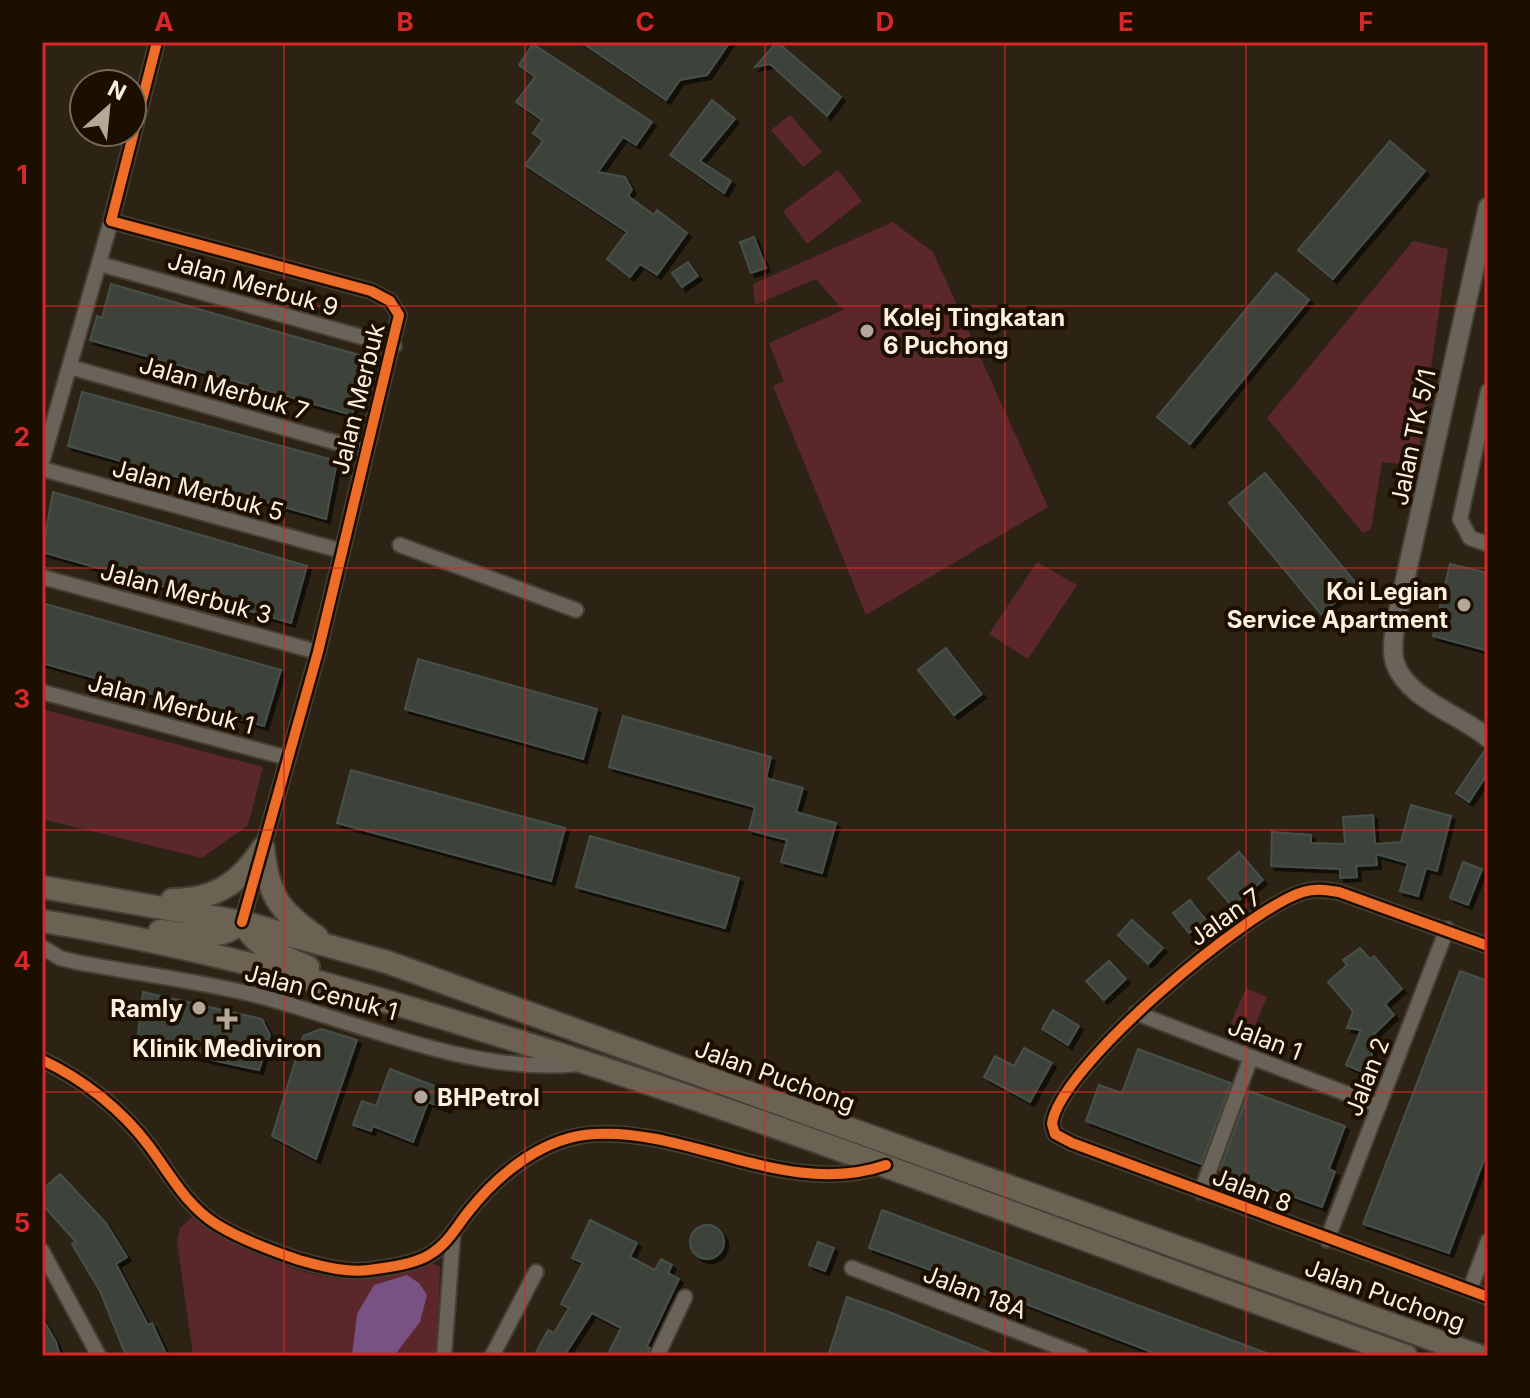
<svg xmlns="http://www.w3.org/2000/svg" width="1530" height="1398" viewBox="0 0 1530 1398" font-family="Inter,sans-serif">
<defs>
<filter id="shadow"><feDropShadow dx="4" dy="4" stdDeviation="0" flood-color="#0009"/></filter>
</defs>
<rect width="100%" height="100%" fill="#2c2314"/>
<g fill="#5c272a">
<polygon points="790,115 822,152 803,167 771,130"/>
<polygon points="838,170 862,201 807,244 783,211"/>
<polygon points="893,222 933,252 1048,507 866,615 773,386 784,381 769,343 843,310 816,279 755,305 753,284"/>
<polygon points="1413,241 1448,249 1417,466 1382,462 1371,529 1363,533 1267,418"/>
<polygon points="1037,562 1077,585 1028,659 989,634"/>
<polygon points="42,709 263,767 248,825 202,858 42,819"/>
<polygon points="1246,988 1267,997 1251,1034 1230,1025"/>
<path d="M194,1215C229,1247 304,1279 351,1279C377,1279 405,1269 430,1262L440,1267L437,1356H193L177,1241L180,1228Z"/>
</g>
<polygon fill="#775283" points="407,1275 419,1283 427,1295 420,1322 394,1356 352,1356 357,1314 374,1285"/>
<g fill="#3e433b" stroke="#46504a" stroke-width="2" filter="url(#shadow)">
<polygon points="581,42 730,42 707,75 680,80 666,100"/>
<polygon points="777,42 841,97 827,116 770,64 755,67"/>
<polygon points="533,44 652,122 636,145 623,137 598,172 625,177 632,190 628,196 654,215 657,210 687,233 657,275 640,264 630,277 607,259 627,232 525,165 543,141 533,133 542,120 516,102 535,77 519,65"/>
<polygon points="712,100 735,119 700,161 731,181 724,193 670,155"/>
<polygon points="1390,141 1425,171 1333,279 1298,250"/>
<polygon points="754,237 766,268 751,273 740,242"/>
<polygon points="688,262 698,276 682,287 672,273"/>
<polygon points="1276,273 1309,300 1190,444 1157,417"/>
<polygon points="111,284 366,357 352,415 90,340 97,316 102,318"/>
<polygon points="82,392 337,461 326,519 68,446"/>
<polygon points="1265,473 1357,584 1321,614 1229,503"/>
<polygon points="53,492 307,566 291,623 42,552"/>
<polygon points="1450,564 1488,573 1488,651 1433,636"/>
<polygon points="42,603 281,670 264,726 42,663"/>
<polygon points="946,648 982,694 954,715 918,670"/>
<polygon points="418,659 597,709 583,759 405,709"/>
<polygon points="623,716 771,757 766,778 803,788 796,812 836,823 822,873 781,862 787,840 749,830 755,807 609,767"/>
<polygon points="1485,750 1488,773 1469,802 1456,793"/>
<polygon points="351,770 565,828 551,881 337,823"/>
<polygon points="1411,805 1451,816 1437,871 1426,868 1418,896 1400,891 1408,863 1376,854 1377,865 1356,866 1357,877 1340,878 1340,869 1271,866 1272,832 1311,835 1311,843 1345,844 1343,817 1373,815 1375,844 1401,842"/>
<polygon points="590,836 739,878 725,928 576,887"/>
<polygon points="1239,852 1263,880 1232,906 1208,878"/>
<polygon points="1463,862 1482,869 1468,905 1450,898"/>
<polygon points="1190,900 1206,920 1189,933 1173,913"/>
<polygon points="1132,920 1163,948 1148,964 1118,935"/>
<polygon points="1360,948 1370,959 1374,956 1402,989 1385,1004 1394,1015 1368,1040 1376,1044 1370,1059 1375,1062 1369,1075 1346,1065 1361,1030 1347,1028 1353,1011 1328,982 1347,965 1343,960"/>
<polygon points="1109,961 1126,979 1104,1000 1086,981"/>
<polygon points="1460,971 1488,981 1488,1149 1449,1253 1363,1224"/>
<polygon points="143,992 262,1019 270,1035 259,1070 137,1044"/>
<polygon points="1053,1010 1079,1026 1068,1045 1042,1029"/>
<polygon points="321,1029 357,1040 316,1159 272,1136 303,1036"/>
<polygon points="1024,1048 1052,1063 1030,1102 984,1077 995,1056 1014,1066"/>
<polygon points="1138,1049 1231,1083 1201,1164 1086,1121 1099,1085 1122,1093"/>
<polygon points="390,1069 453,1093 447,1109 428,1102 413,1142 373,1126 371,1131 353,1125 362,1101 376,1106"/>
<polygon points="1249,1091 1345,1126 1329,1169 1335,1172 1322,1207 1220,1170"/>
<polygon points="60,1174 106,1223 127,1257 116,1264 148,1325 152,1323 167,1356 126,1356 100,1291 72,1244 76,1242 42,1204 42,1190"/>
<polygon points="882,1210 1269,1354 1269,1356 1162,1356 1010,1298 1008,1303 965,1287 967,1283 869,1248"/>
<polygon points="590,1220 637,1243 630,1257 655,1270 661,1259 672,1265 668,1273 679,1279 647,1346 650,1348 646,1356 607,1356 621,1328 592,1313 564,1356 534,1356 548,1330 554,1333 569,1308 561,1304 583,1263 572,1258"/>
<circle cx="707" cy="1242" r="17"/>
<polygon points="818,1242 834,1248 825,1271 809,1265"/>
<polygon points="847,1297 889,1312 998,1356 828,1356"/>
<polygon points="42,1318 56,1342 60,1356 42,1356"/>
</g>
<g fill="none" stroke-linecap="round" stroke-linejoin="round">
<defs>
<g id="minor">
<polyline points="157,42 111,221 371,291 390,301 399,315 318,652 242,922"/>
<polyline points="100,264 394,346"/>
<polyline points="70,367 366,451"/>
<polyline points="1488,391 1460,519 1470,538 1488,544"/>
<polyline points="42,462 111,221"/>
<polyline points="42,469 342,551"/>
<polyline points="400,545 576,610"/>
<polyline points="42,577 318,652"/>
<polyline points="42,692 288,758"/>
<path d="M1488,946L1339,892C1326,890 1315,888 1303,892C1247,909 1058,1068 1052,1124L1055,1134L1072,1143L1488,1297"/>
<path d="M42,947L60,958L76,962C138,974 202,981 263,997C363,1024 474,1075 578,1064"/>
<polyline points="1136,1013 1379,1106"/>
<path d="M42,1060C83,1079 122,1110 149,1146C170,1174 185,1204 216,1224C240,1239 272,1251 299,1260C324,1267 350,1274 376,1269C392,1267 415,1263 429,1255C447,1245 456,1227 469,1211C499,1173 545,1137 594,1134C689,1128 789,1199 885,1165"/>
<polyline points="1201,1192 1251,1057"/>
<polyline points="1327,1240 1447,929"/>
<polyline points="42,1251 99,1356"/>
<polyline points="852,1268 1082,1356"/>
<polyline points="1470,1290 1488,1241"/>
<polyline points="444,1356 453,1235"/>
<polyline points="492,1356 536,1272"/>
<polyline points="657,1356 685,1297"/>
</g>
<path id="tertiary" d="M1488,207L1395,625C1394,637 1391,651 1395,663C1407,699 1461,715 1488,738"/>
<g id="primary">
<path d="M263,848C268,895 278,910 317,937"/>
<polyline points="42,887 242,922 387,962 1479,1356"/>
<path d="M172,900C215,900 240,883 263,848"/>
<path d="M42,921C192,945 337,985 482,1030C795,1125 1098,1248 1406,1356"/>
<path d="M242,922C257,949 281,955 308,967"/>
<path d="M160,931C191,934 217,943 242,922"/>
</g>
</defs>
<use href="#minor" stroke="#473f33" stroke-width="18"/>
<use href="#tertiary" stroke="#473f33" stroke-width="22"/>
<use href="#primary" stroke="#473f33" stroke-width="26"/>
<use href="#minor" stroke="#696359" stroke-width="14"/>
<use href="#tertiary" stroke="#696359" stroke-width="18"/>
<use href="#primary" stroke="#6b6254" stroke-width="22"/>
<defs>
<g id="cycleway">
<polyline points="157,42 111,221 371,291 390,301 399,315 318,652 242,922"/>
<path d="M1488,946L1339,892C1326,890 1315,888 1303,892C1247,909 1058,1068 1052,1124L1055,1134L1072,1143L1488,1297"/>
<path d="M42,1060C83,1079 122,1110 149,1146C170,1174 185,1204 216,1224C240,1239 272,1251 299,1260C324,1267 350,1274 376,1269C392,1267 416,1263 429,1255C448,1244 456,1227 469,1211C499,1173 545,1136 595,1134C689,1128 789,1199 886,1165"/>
</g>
</defs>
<use href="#cycleway" stroke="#1c0f00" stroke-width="15"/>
<use href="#cycleway" stroke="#ee6e29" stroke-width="10"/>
</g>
<path fill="none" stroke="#d62828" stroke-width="2" stroke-opacity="0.55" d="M284,42V1356M525,42V1356M765,42V1356M1005,42V1356M1246,42V1356M42,306H1488M42,568H1488M42,830H1488M42,1092H1488"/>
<g fill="#b3a899" stroke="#1c0f00" stroke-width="3">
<circle cx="867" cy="331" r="8"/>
<circle cx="1464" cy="605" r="8"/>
<circle cx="199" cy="1008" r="8"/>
<path d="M223 1007h8v8h8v8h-8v8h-8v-8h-8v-8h8z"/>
<circle cx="421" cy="1097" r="8"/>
</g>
<g text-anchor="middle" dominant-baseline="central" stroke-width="8" stroke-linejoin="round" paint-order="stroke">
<g font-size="24" fill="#fcf0e1" stroke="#1c0f00">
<text transform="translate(253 284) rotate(16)">Jalan Merbuk 9</text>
<text transform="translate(224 388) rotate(16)">Jalan Merbuk 7</text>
<text transform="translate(358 399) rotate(-76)">Jalan Merbuk</text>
<text transform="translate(1413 437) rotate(-78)">Jalan TK 5/1</text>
<text transform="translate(198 490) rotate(15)">Jalan Merbuk 5</text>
<text transform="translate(186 593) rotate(15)">Jalan Merbuk 3</text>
<text transform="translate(171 704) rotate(15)">Jalan Merbuk 1</text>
<text transform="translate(1225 917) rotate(-35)">Jalan 7</text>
<text transform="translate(321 992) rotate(15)">Jalan Cenuk 1</text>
<text transform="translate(1265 1039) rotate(21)">Jalan 1</text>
<text transform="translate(775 1076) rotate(20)">Jalan Puchong</text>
<text transform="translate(1367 1077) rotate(-69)">Jalan 2</text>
<text transform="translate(1252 1190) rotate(21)">Jalan 8</text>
<text transform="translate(975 1292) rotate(21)">Jalan 18A</text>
<text transform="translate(1385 1295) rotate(20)">Jalan Puchong</text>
</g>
<g font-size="24" font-weight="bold" fill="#fcf0e1" stroke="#1c0f00" text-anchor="start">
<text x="883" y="317">Kolej Tingkatan<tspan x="883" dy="28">6 Puchong</tspan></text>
<text x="1448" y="591" text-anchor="end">Koi Legian<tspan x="1448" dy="28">Service Apartment</tspan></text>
<text x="183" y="1008" text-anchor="end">Ramly</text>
<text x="227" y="1048" text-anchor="middle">Klinik Mediviron</text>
<text x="437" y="1097">BHPetrol</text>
</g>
</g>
<rect width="1530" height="1398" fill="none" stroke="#1c0f00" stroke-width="88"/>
<g transform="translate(108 108) rotate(27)"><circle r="38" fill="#1c0f00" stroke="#76695a" stroke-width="2"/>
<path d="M0-6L14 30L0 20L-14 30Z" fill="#b3a899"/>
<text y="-12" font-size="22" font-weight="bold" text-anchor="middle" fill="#fcf0e1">N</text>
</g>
<rect x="44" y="44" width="1442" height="1310" fill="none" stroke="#d62828" stroke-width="3"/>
<g font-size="26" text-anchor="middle" font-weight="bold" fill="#d62828">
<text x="164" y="31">A</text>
<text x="405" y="31">B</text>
<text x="645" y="31">C</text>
<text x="885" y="31">D</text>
<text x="1126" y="31">E</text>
<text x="1366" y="31">F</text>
<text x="22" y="184">1</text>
<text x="22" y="446">2</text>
<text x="22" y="708">3</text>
<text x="22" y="970">4</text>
<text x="22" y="1232">5</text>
</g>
</svg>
